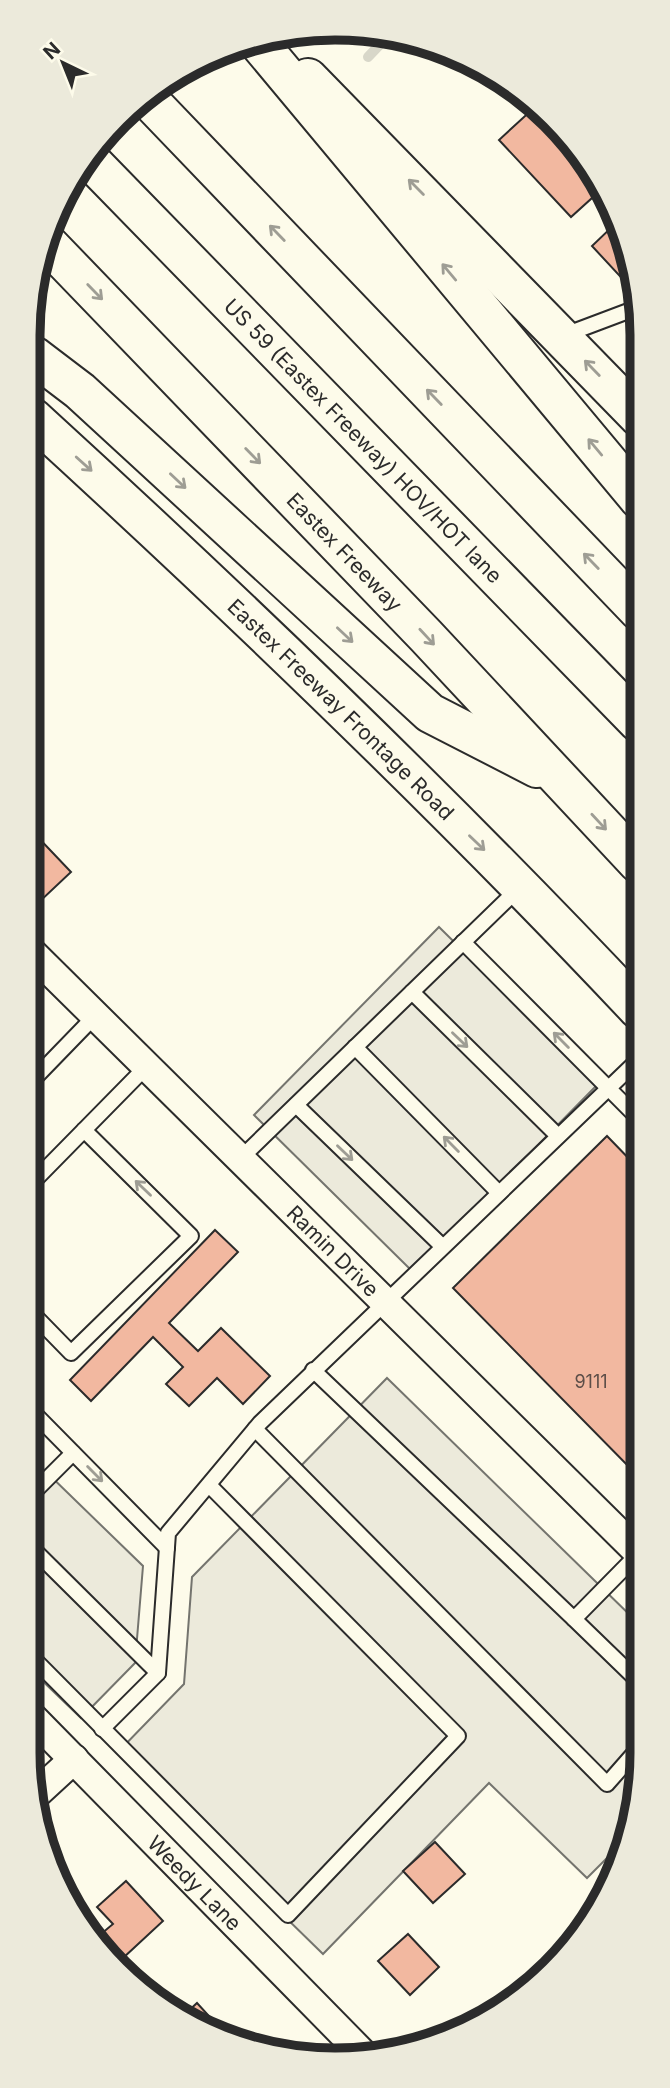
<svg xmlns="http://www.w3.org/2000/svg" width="670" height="2088" viewBox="0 0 670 2088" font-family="Inter,sans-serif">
<rect width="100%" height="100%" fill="#fdfbea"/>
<g fill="#eceadb" stroke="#74746e" stroke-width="2">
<polygon points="439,927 598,1084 413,1272 254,1115"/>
<polygon points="387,1378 636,1621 636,1813 626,1839 587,1878 489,1783 323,1954 117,1753 184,1684 192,1577"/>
<polygon points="37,1463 143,1566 135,1663 81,1718 28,1667 29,1471"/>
</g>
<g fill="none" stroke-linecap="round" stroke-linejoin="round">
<polyline stroke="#d8d7c9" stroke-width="10" points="368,57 390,34"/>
</g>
<g fill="#f2b8a0" stroke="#2b2b2b" stroke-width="2">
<polygon points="536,106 552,118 603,188 571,217 499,140"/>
<polygon points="617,222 636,283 630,287 592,246"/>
<polygon points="32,831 71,872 36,905 31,901"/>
<polygon points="607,1136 637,1167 637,1475 453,1288"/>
<polygon points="215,1230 238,1252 169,1323 198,1351 221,1328 270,1376 243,1404 217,1378 189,1406 166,1384 183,1367 153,1337 91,1401 70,1380"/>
<polygon points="435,1842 465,1874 433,1903 403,1871"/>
<polygon points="126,1881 163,1921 123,1958 101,1934 113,1924 97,1907"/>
<polygon points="408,1934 439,1967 410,1995 378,1961"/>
<polygon points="197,2003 228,2037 199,2028 183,2016"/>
</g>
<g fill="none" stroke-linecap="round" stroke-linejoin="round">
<defs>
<g id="lane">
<polyline points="562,336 639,307"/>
<polyline points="463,942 638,1118"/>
<polyline points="412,992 558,1136"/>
<polyline points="355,1047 499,1193"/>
<polyline points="31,1082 95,1016"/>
<polyline points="296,1105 442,1246"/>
<polyline points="241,1158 519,888"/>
<polyline points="30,1185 146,1067"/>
<polyline points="30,1311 71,1353 191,1236 84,1130"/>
<polyline points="313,1370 574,1619 637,1555"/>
<polyline points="29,1408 167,1548"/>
<polyline points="255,1429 607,1784 636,1751"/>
<polyline points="29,1497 73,1453"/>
<polyline points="29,1545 158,1673"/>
<polyline points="574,1619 636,1679"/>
<polyline points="28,1653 288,1915 458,1736 209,1485"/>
<polyline points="102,1729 158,1673 168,1533 260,1423 638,1060"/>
</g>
<g id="street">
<path id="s1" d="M31,952L637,1551"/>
<path id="s2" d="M28,1713L362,2053"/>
<polyline points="36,1794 74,1759"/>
</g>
<g id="secondary">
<polyline points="308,78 639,417"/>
<path id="s3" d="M33,418C241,608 445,804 638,1009"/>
</g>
<g id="highway">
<polyline points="257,41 639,499"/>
<polyline points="147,98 639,611"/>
<path id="s4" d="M87,157L638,722"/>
<path id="s5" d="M47,243L426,636L638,863"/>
<polyline points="34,356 80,391 430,713 537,768"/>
</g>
</defs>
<use href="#lane" stroke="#2b2b2b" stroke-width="18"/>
<use href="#street" stroke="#2b2b2b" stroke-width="32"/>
<use href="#secondary" stroke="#2b2b2b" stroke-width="42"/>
<use href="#highway" stroke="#2b2b2b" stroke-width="42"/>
<use href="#lane" stroke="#fdfbea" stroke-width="14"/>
<use href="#street" stroke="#fdfbea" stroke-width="28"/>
<use href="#secondary" stroke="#fdfbea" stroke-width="38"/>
<use href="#highway" stroke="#fdfbea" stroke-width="38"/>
</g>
<defs><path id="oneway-shaft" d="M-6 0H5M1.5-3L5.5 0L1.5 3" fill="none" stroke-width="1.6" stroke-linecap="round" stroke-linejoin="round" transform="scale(1.75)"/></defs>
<g stroke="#9e9d94">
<use href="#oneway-shaft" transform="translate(416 187) rotate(-135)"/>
<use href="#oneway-shaft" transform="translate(277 233) rotate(-134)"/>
<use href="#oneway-shaft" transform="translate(449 272) rotate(-130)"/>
<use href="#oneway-shaft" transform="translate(95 292) rotate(46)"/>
<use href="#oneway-shaft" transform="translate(592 368) rotate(-134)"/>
<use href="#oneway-shaft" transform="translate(434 397) rotate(-134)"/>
<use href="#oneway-shaft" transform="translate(595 447) rotate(-130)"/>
<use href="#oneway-shaft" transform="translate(253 456) rotate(46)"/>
<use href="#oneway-shaft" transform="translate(84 464) rotate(42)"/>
<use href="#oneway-shaft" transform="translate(178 481) rotate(43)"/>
<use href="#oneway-shaft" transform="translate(591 561) rotate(-134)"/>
<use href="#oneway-shaft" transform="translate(345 635) rotate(43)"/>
<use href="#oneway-shaft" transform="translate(427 637) rotate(47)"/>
<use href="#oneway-shaft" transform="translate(599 822) rotate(47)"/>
<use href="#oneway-shaft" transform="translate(477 843) rotate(44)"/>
<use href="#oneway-shaft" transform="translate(460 1040) rotate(44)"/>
<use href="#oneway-shaft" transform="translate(561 1040) rotate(-135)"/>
<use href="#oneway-shaft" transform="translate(451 1144) rotate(-135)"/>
<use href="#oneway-shaft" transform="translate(345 1153) rotate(44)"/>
<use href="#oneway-shaft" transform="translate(143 1188) rotate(-136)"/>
<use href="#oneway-shaft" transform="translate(95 1474) rotate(45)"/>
</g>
<g text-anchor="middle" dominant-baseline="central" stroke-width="5" stroke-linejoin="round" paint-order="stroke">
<g font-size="18" fill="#5d4e48">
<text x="591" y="1381">9111</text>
</g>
<g font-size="21" fill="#2b2b2b" stroke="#fdfbea">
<text stroke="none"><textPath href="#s4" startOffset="396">US 59 (Eastex Freeway) HOV/HOT lane</textPath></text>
<text stroke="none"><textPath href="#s5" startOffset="429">Eastex Freeway</textPath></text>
<text stroke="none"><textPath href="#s3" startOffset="424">Eastex Freeway Frontage Road</textPath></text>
<text stroke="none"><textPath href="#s1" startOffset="425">Ramin Drive</textPath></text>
<text stroke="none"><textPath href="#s2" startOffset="238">Weedy Lane</textPath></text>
</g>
</g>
<path d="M0 0H670V2088H0ZM335 40H335A295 295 0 0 1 630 335V1753A295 295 0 0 1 335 2048H335A295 295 0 0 1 40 1753V335A295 295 0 0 1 335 40Z" fill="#eceadb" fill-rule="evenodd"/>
<path fill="none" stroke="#2b2b2b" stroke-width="9" d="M335 40H335A295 295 0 0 1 630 335V1753A295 295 0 0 1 335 2048H335A295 295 0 0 1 40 1753V335A295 295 0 0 1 335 40Z"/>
<g transform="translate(63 63) rotate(317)" stroke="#fdfbea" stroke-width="5" paint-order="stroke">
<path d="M0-5L12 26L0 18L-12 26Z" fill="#2b2b2b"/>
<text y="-10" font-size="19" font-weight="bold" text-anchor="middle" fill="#2b2b2b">N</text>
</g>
</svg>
